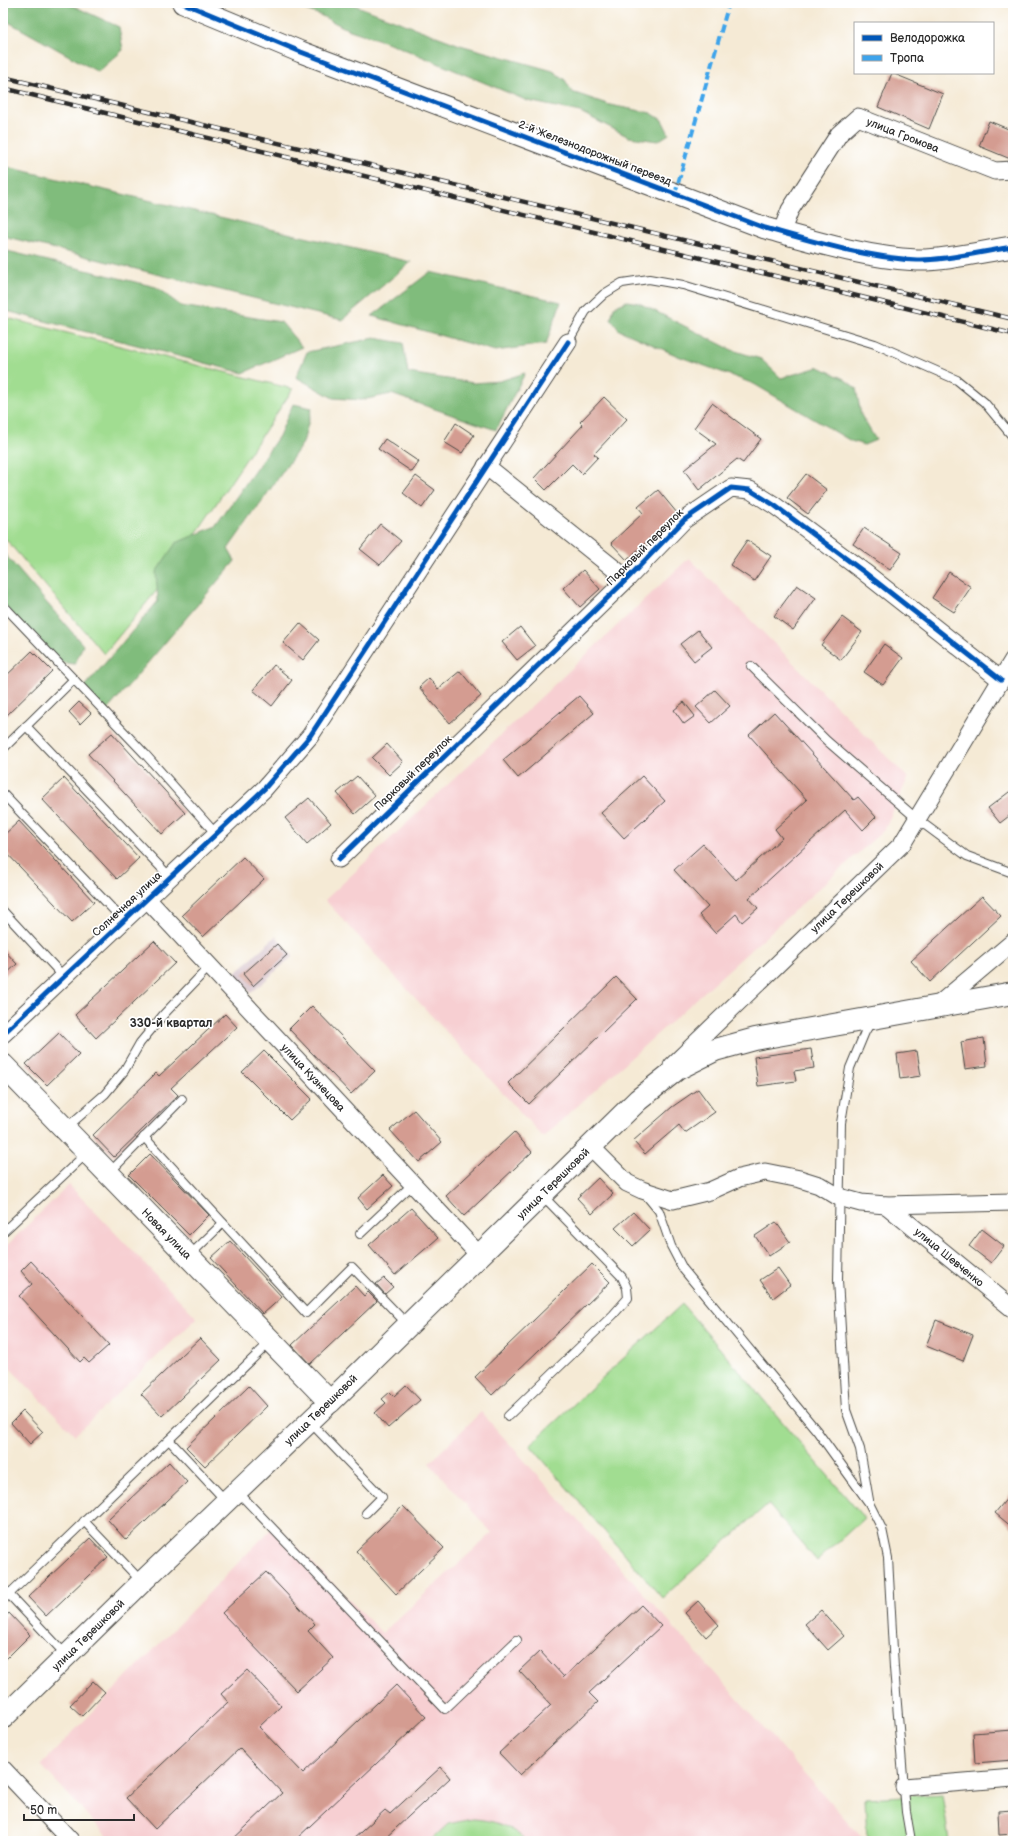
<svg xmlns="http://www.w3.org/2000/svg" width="1016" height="1844" viewBox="0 0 1016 1844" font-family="'Balsamiq Sans',sans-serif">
<rect width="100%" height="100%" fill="#fff"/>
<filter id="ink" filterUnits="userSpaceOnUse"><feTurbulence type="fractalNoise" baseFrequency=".025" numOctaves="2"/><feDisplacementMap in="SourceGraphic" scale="8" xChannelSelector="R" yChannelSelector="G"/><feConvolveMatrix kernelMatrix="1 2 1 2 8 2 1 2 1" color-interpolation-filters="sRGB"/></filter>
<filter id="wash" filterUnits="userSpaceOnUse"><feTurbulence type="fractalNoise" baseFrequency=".012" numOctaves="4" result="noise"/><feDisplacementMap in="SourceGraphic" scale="16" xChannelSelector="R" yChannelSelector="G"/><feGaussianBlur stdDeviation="0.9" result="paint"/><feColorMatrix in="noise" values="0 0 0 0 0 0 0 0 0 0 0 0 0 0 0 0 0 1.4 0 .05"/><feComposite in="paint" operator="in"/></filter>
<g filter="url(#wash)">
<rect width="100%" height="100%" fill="#f5ead5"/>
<g fill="#f7cfd2">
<polygon points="689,558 908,778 885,829 543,1137 325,900"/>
<polygon points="69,1185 197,1318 75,1435 3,1361 3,1249"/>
<polygon points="481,1412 865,1841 111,1841 41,1765 275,1525 382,1633 492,1533 429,1463"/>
</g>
<polygon fill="#d2bdc6" points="276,936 293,956 251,993 234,974"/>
<g fill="#a1dd91" stroke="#66845e">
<polygon points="3,317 293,389 163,583 104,654 3,536"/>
<polygon points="682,1304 864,1518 817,1561 768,1504 662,1598 530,1445"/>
<polygon points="942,1794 949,1841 867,1841 865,1798"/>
<path d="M472,1819C494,1820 510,1826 527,1841H430L448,1824Z"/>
</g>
<g fill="#80bc7b" stroke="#567453">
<polygon points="3,3 67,3 119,27 123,50 98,72 3,19"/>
<polygon points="286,3 349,3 460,45 553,71 565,80 572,92 610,105 651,113 662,120 669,134 658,141 629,137 580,112 528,101 392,44 347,29 320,15"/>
<polygon points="3,166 411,262 342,320 3,236"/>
<polygon points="3,250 156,287 181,306 281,322 302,347 243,373 3,310"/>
<polygon points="430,272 561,302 546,344 495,351 372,316"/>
<polygon points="627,301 639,303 732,350 761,359 781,378 819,367 844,379 856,388 861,415 876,440 864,445 851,441 754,384 678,356 619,330 611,319 614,307"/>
<polygon points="375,338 403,343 408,373 474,383 500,381 525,373 496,430 391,394 362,400 333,398 296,377 307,352"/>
<polygon points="293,404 312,408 303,443 228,549 235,561 104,714 82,690 158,601 156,572 176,543 216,526 279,436"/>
<polygon points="3,552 83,645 75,664 55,662 3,604"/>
</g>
<g id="blocks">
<g fill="#d49c91">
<polygon points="892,73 943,94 929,129 878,107"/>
<polygon points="989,121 1013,131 1013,160 979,146"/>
<polygon points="604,397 627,419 594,454 598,457 582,474 572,464 546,490 534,478 583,425 580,422"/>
<polygon points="712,403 761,439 743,463 737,459 699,490 684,470 716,444 694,428"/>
<polygon points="456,423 474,435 462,453 444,442"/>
<polygon points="385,439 419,462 412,472 378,449"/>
<polygon points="806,474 827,490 808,514 787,498"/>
<polygon points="416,476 435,490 422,508 403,493"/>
<polygon points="658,490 677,513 627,560 611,543 643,513 638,507"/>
<polygon points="380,524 401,541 380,565 360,549"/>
<polygon points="864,528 902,553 890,570 853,544"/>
<polygon points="747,540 771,556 754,581 730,565"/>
<polygon points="583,570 600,589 580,607 563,588"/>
<polygon points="949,572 971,587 954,612 932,598"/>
<polygon points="797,585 816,598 793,630 774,616"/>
<polygon points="842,617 862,632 841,660 821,645"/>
<polygon points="300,623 319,640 303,660 283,643"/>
<polygon points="520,627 535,646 517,660 502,642"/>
<polygon points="698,630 712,647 694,661 680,644"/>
<polygon points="884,644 903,658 883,685 864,672"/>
<polygon points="32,651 52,671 3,719 3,679"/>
<polygon points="274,665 292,680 272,706 253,690"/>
<polygon points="460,671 481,696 450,723 419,687 429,678 438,689"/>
<polygon points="715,690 730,706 711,723 696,707"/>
<polygon points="579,696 594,713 518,778 503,760"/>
<polygon points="79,702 91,713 80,724 69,712"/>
<polygon points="684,702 695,716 684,724 674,710"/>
<polygon points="774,712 854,800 858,797 876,817 863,830 845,810 749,898 758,908 742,922 736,914 715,933 699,915 708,907 674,870 703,844 736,880 782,838 775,829 807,800 749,735"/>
<polygon points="112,733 185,813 162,834 88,754"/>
<polygon points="387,744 403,762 389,775 372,758"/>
<polygon points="357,776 375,796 355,814 337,793"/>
<polygon points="642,776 665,801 624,838 601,813"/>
<polygon points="64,778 139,858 117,879 42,799"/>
<polygon points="1013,789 1013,813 1000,823 988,808"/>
<polygon points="309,798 331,823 307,844 285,818"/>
<polygon points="19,821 94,902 72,922 3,849 3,836"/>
<polygon points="243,857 264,879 203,937 182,915"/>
<polygon points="982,896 1001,916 930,982 911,961"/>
<polygon points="154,941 175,963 96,1038 75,1015"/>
<polygon points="277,944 287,955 253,986 243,974"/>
<polygon points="3,949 17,964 3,977"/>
<polygon points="616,977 637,999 529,1104 508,1083"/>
<polygon points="312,1006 375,1071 351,1094 289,1029"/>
<polygon points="225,1014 237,1027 171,1088 178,1095 114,1157 93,1135 156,1073 159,1076"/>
<polygon points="59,1033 79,1054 47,1085 26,1064"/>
<polygon points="984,1038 987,1066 965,1069 961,1042"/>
<polygon points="811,1049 814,1068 794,1071 796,1081 758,1086 754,1057"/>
<polygon points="264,1051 312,1099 290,1120 242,1072"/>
<polygon points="917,1051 921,1076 900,1079 897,1054"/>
<polygon points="698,1089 715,1112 685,1133 679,1125 645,1154 633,1141 672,1107"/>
<polygon points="414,1110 442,1142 419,1162 390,1130"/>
<polygon points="514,1132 532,1152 464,1216 446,1196"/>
<polygon points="150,1154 209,1215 189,1235 129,1175"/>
<polygon points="383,1175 393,1186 367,1209 358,1198"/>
<polygon points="598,1178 613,1194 592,1214 577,1198"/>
<polygon points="411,1208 438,1238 395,1275 369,1245"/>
<polygon points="633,1212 650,1230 633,1246 615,1228"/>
<polygon points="776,1222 790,1242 769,1256 755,1236"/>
<polygon points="982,1229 1004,1246 991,1263 969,1246"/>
<polygon points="230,1241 282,1297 263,1314 211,1258"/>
<polygon points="31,1261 109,1345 89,1363 84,1358 80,1362 19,1296 32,1284 21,1271"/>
<polygon points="592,1264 610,1282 492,1395 475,1377"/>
<polygon points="778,1268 790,1285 773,1298 760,1280"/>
<polygon points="384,1278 393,1287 385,1294 376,1284"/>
<polygon points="355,1286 364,1296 368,1292 377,1301 310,1364 292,1345"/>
<polygon points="936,1320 973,1335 963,1361 926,1346"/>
<polygon points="200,1338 221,1360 162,1416 141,1394"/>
<polygon points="406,1385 420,1400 388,1428 375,1413 386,1403 382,1399 390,1392 394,1396"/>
<polygon points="249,1386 267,1406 205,1466 186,1447"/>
<polygon points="23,1411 43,1432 30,1444 11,1423"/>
<polygon points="169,1462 187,1482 126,1540 108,1520"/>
<polygon points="1013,1491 1013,1528 995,1513"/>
<polygon points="403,1506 444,1548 396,1594 356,1551"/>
<polygon points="90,1538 108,1557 46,1616 28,1597"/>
<polygon points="266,1572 315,1624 308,1631 333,1658 297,1691 222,1613"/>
<polygon points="698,1601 719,1625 706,1637 685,1613"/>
<polygon points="641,1605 661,1626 589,1693 598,1702 520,1775 499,1753 551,1705 519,1671 540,1651 564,1677"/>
<polygon points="821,1610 844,1636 828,1650 805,1624"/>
<polygon points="9,1613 30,1635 3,1662 3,1619"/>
<polygon points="247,1670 281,1706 259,1727 303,1773 396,1685 426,1717 294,1841 231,1841 282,1793 240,1748 155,1829 126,1798 228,1702 221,1694"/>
<polygon points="93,1681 105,1692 82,1716 70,1705"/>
<polygon points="1013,1730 1013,1760 975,1763 973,1733"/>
<polygon points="441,1767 450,1778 382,1841 351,1841 385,1810 390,1814"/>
<polygon points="1013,1810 1013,1834 999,1835 998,1811"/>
</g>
</g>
</g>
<g filter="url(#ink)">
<use href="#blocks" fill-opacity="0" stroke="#494844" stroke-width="1"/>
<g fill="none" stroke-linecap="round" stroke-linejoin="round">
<defs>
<g id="service">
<polyline points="568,342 586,311 604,294 622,283 649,279 683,285 875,344 957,380 984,402 1013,437"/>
<polyline points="3,605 145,754 216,834"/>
<polyline points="751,666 827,741 917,819 967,856 1013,873"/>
<polyline points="26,726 170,877"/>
<polyline points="3,749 74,679"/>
<polyline points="3,794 124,921"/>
<polyline points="3,911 64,977"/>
<polyline points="65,1129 105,1094 124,1071 140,1043 164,1014 210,966"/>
<polyline points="144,1137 306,1313 352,1267 408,1325"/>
<polyline points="109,1173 182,1099"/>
<polyline points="645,1194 659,1211 671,1246 683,1269 817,1431 869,1503 882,1529 888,1558 894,1668 906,1812 911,1841"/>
<polyline points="3,1232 87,1153"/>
<polyline points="360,1234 413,1184"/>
<polyline points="189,1256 223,1223"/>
<polyline points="508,1416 613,1315 628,1298 627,1288 622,1277 542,1195"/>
<polyline points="310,1422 382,1497 366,1513"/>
<polyline points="169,1440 226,1501"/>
<polyline points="238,1492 445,1709 517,1640"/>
<polyline points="869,1500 860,1449 846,1410 838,1280 841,1123 850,1068 865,1032 871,1022"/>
<polyline points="84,1521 141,1581"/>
<polyline points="3,1588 66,1655"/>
<polyline points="3,1600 270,1342"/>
</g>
<g id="minor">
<path id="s1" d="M781,233L790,210L839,134L858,117L995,171L1013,170"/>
<polyline points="486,466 627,579"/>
<polyline points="339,859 627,579 684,520 731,488 750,490 774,505 864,572 1001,680"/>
<path id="s2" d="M147,899L480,1256"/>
<polyline points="937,1006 1013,942"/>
<polyline points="3,1034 264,789 310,736 568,342"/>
<path id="s3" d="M672,1066L902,844L1013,660"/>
<polyline points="591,1147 627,1183 642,1190 673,1200 710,1191 739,1178 765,1172 800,1179 819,1185 839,1197 861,1203 886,1205 1013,1202"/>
<path id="s4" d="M886,1205L1013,1309"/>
<polyline points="3,1769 71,1841"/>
<polyline points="904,1787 1013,1778"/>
</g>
<g id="tertiary">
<path d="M183,3L301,52L765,228C812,241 868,258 917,260C944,261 985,251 1013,247"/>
<path id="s5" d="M3,1718L142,1582L330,1402"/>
</g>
<g id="secondary">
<path id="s6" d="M3,1065L330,1402L638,1100L677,1069L715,1050L755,1039L1013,993"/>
</g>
</defs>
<use href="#service" stroke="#494844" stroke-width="10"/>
<use href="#minor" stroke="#494844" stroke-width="19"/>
<use href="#tertiary" stroke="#494844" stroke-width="23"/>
<use href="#secondary" stroke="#494844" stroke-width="24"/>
<use href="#service" stroke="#fff" stroke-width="8"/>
<use href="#minor" stroke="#fff" stroke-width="17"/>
<use href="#tertiary" stroke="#fff" stroke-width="21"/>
<use href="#secondary" stroke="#fff" stroke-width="22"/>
<defs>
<g id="rail">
<polyline points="3,77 1013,319"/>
<polyline points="3,88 1013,334"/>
</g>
</defs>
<use href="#rail" stroke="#2b2b2b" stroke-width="4.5"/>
<use href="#rail" stroke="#fff" stroke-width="3" stroke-dasharray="9" stroke-linecap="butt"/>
<polyline stroke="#3ea3eb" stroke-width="4" stroke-dasharray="8 4" stroke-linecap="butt" points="675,194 729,3"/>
<defs>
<g id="cycleway">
<path d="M183,3L301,52L765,228C812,241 868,258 917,260C944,261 985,251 1013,247"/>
<polyline points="339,859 627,579 684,520 731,488 750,490 774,505 864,572 1001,680"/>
<polyline points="3,1034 264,789 310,736 568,342"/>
</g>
</defs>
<use href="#cycleway" stroke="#fff" stroke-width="8"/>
<use href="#cycleway" stroke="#0057b8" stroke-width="5"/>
</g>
</g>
<g text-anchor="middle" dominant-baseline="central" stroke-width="3.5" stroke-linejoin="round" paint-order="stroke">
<g font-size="11" fill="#2b2b2b" stroke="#fff">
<text stroke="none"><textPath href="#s1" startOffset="189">улица Громова</textPath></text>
<text transform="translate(595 153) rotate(21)">2-й Железнодорожный переезд</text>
<text transform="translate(645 547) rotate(-45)">Парковый переулок</text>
<text transform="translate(413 773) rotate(-44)">Парковый переулок</text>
<text stroke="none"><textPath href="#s3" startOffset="243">улица Терешковой</textPath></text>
<text transform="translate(127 904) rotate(-43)">Солнечная улица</text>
<text stroke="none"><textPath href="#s2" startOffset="244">улица Кузнецова</textPath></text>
<text stroke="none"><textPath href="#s6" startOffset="782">улица Терешковой</textPath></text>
<text stroke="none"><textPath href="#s6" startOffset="235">Новая улица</textPath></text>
<text stroke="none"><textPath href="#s4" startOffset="82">улица Шевченко</textPath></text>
<text transform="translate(321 1410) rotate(-44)">улица Терешковой</text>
<text stroke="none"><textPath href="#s5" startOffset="119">улица Терешковой</textPath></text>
</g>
<g font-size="12" font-weight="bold" fill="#2b2b2b" stroke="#fff">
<text x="171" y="1023">330-й квартал</text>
</g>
</g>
<rect width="1016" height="1844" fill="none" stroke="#fff" stroke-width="16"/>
<rect x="854" y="22" width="140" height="52" fill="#ffffff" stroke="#aaaaaa"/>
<rect x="862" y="35" width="20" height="6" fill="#0057b8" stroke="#aaaaaa"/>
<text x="890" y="42" font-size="12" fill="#2b2b2b">Велодорожка</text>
<rect x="862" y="55" width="20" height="6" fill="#3ea3eb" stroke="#aaaaaa"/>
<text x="890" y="62" font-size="12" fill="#2b2b2b">Тропа</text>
<path d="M24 1814v6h110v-6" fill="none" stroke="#2b2b2b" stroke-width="2"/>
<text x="30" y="1814" font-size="12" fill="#2b2b2b" stroke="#ffffff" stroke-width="3" paint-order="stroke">50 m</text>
</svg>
